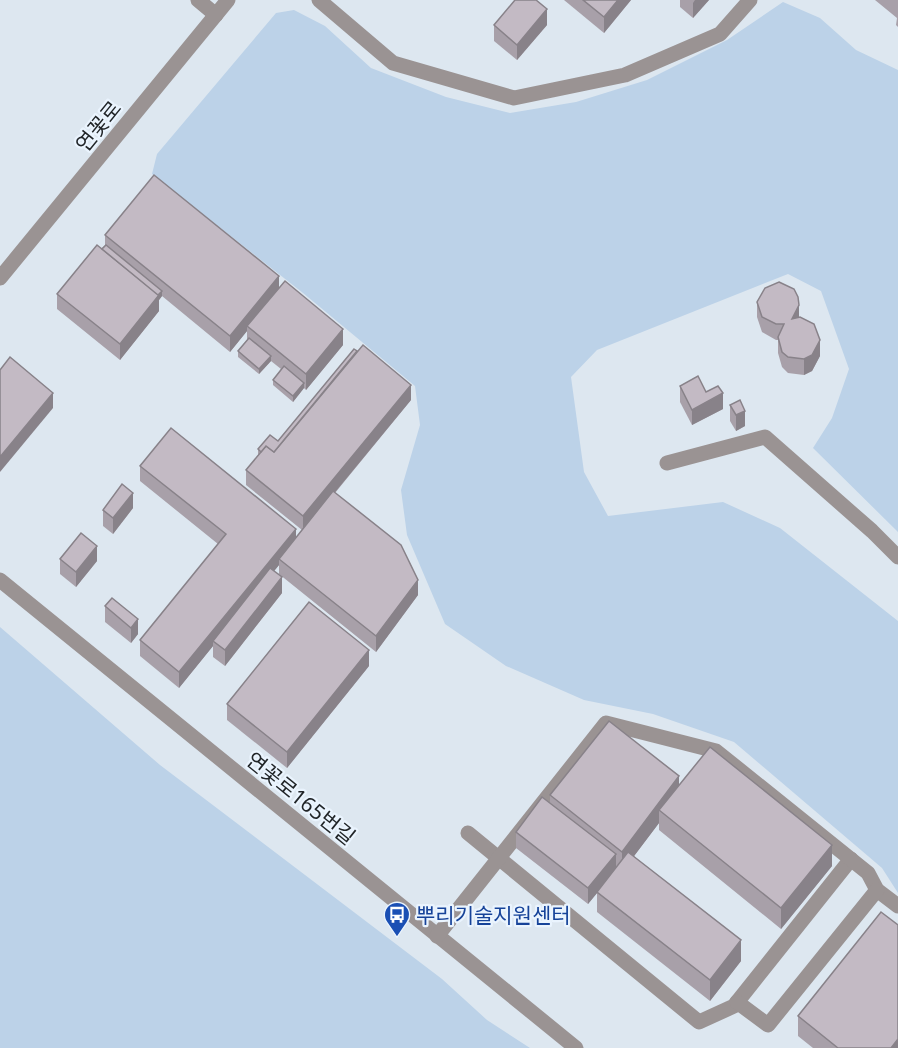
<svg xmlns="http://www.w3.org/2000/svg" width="898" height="1048" viewBox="0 0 898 1048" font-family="'Noto Sans','Noto Sans KR',sans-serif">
<rect width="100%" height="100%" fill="#dde7f0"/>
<g fill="#bcd2e8">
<polygon points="783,2 820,18 856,50 898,70 898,532 813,448 832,418 849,369 821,291 788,274 597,350 571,377 584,472 608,516 723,502 780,528 898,621 898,893 882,868 734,742 653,714 584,700 506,666 445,624 407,535 401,490 420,425 415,386 303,293 152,174 157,154 276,13 294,10 325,26 371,68 446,97 510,113 576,102 647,80 727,40"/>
<polygon points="0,627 160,765 442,979 487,1020 530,1048 0,1048"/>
</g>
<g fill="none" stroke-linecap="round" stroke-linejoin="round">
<g stroke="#9a9393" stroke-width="15">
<polyline points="198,0 216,15"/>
<polyline points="319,0 393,63 514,98 625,75 720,34 750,0"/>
<polyline points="0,278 228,0"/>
<polyline points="667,463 765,437 872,531 898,557"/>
<polyline points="0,580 576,1048"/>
<polyline points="468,833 699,1022 734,1006 851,859"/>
<polyline points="437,936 606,723 716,751 868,873 877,890 898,906"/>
<polyline points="737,1002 768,1025 877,890"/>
</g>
</g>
<g fill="#a8a0a9">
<polygon points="564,0 631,0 604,33"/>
<polygon points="680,0 709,0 693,18 680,7"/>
<polygon points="875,0 898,0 898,27 896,25 897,18"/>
<polygon points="494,25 547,25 517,60 494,41"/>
<polygon points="105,235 279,287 343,345 306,390 304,388 293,402 273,385 273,380 281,369 271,361 259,374 238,357 238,351 247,340 247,331 230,352 162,296 159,300 159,311 120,360 57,309 57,294 105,245"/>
<polygon points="757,302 799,317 820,356 812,371 804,375 788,373 782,367 778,353 778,340 776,340 762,332 757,317"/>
<polygon points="680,386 706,392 723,409 692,425 680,402"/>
<polygon points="411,400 335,493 418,595 376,652 279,574 279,565 274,571 282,593 225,666 213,657 213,646 179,688 140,656 140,640 218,544 140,481 140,466 296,538 302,530 246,485 246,470 258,455 258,449 278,441"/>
<polygon points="730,405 745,426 736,431 730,421"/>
<polygon points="133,508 113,534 103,526 103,510"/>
<polygon points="60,559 97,561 76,587 60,574"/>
<polygon points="112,598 138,634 131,643 105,622 105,606"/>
<polygon points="369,666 287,768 227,720 227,704"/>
<polygon points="679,785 832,866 781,929 659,830 659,823 634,856 741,961 710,1001 597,912 597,893 588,904 516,848 516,832 550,804 550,795"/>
<polygon points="798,1016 898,1048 813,1048 798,1036"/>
</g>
<g fill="#888289">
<polygon points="618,0 631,0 604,33 604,17"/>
<polygon points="695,0 709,0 693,18 693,3"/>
<polygon points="547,9 547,25 517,60 517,45"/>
<polygon points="279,276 279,292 247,326 247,331 230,352 230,336"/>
<polygon points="162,291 162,296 159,300 159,311 120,360 120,344"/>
<polygon points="799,305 799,321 792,319"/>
<polygon points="343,329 343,345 306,390 306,374"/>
<polygon points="820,340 820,356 812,371 804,375 804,359"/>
<polygon points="271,356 271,361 259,374 259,369"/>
<polygon points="304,383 304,388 293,402 293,396"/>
<polygon points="411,385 411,400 303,531 303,516"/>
<polygon points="53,393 53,408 0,472 0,457"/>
<polygon points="723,393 723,409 692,425 692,410"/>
<polygon points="745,411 745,426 736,431 736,415"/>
<polygon points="133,493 133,508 113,534 113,518"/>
<polygon points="296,529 296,544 279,559 279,565 216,643 213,641 213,646 179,688 179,672"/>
<polygon points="97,546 97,561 76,587 76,572"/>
<polygon points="282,577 282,593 225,666 225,650"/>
<polygon points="418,580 418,595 376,652 376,636"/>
<polygon points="138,619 138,634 131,643 131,628"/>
<polygon points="369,650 369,666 287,768 287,752"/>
<polygon points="679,776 679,796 659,810 659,823 622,872 622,852"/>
<polygon points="832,845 832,866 781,929 781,908"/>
<polygon points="616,854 616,870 588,904 588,888"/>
<polygon points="741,940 741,961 710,1001 710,980"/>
<polygon points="898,1039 898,1048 891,1048"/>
</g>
<g fill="#c3bac4" stroke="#888289" stroke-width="1.5">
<polygon points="515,0 536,0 547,9 517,45 494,25"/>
<polygon points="583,0 618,0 604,17"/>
<polygon points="154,175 279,276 230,336 105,235"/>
<polygon points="97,245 159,295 120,344 57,294"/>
<polygon points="106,245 162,291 158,295 102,249"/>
<polygon points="285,281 343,329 306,374 247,326"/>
<polygon points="779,282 794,289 798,297 799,305 792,319 800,317 814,324 820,340 812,355 804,359 788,357 782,352 778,337 784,324 776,324 762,317 757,302 765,288"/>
<polygon points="249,338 271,356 259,369 238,351"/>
<polygon points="363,345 411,385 303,516 246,470 266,446 274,452"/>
<polygon points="354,349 357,351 274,452 266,446 261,452 258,449 270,435 278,441"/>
<polygon points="10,357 53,393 0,457 0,370"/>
<polygon points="284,366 304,383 293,396 273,380"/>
<polygon points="698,376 706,392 718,386 723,393 692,410 680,386"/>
<polygon points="740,400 745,411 736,415 730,405"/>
<polygon points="171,428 296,529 179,672 140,640 226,534 140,466"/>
<polygon points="122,484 133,493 113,518 103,510"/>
<polygon points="333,491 401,545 418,580 376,636 279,559"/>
<polygon points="81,533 97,546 76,572 60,559"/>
<polygon points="270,568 282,577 225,650 213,641"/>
<polygon points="112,598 138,619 131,628 105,606"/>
<polygon points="309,602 369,650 287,752 227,704"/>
<polygon points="609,721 679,776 622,852 550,795"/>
<polygon points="710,747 832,845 781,908 659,810"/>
<polygon points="542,797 616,854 588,888 516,832"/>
<polygon points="628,852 741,940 710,980 597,892"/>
<polygon points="881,912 898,925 898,1039 891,1048 838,1048 798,1016"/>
</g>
<defs>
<symbol id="bus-pin" viewBox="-11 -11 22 30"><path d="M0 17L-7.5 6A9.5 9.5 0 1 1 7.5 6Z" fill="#1a4fb4" stroke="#eaf4fe"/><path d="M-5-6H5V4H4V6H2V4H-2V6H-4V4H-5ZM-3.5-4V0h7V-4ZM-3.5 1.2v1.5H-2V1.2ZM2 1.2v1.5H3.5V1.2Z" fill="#fff"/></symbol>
</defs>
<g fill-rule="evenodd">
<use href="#bus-pin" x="382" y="900" width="30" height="40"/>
</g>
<g text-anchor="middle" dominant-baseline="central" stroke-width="4.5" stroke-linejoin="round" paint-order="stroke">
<g font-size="21" fill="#212528" stroke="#eaf4fe">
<text transform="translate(98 126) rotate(-51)">연꽃로</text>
<text transform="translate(301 798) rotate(39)">연꽃로165번길</text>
</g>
<g font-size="21" fill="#164399" stroke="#eaf4fe" text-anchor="start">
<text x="416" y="915">뿌리기술지원센터</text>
</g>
</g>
</svg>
